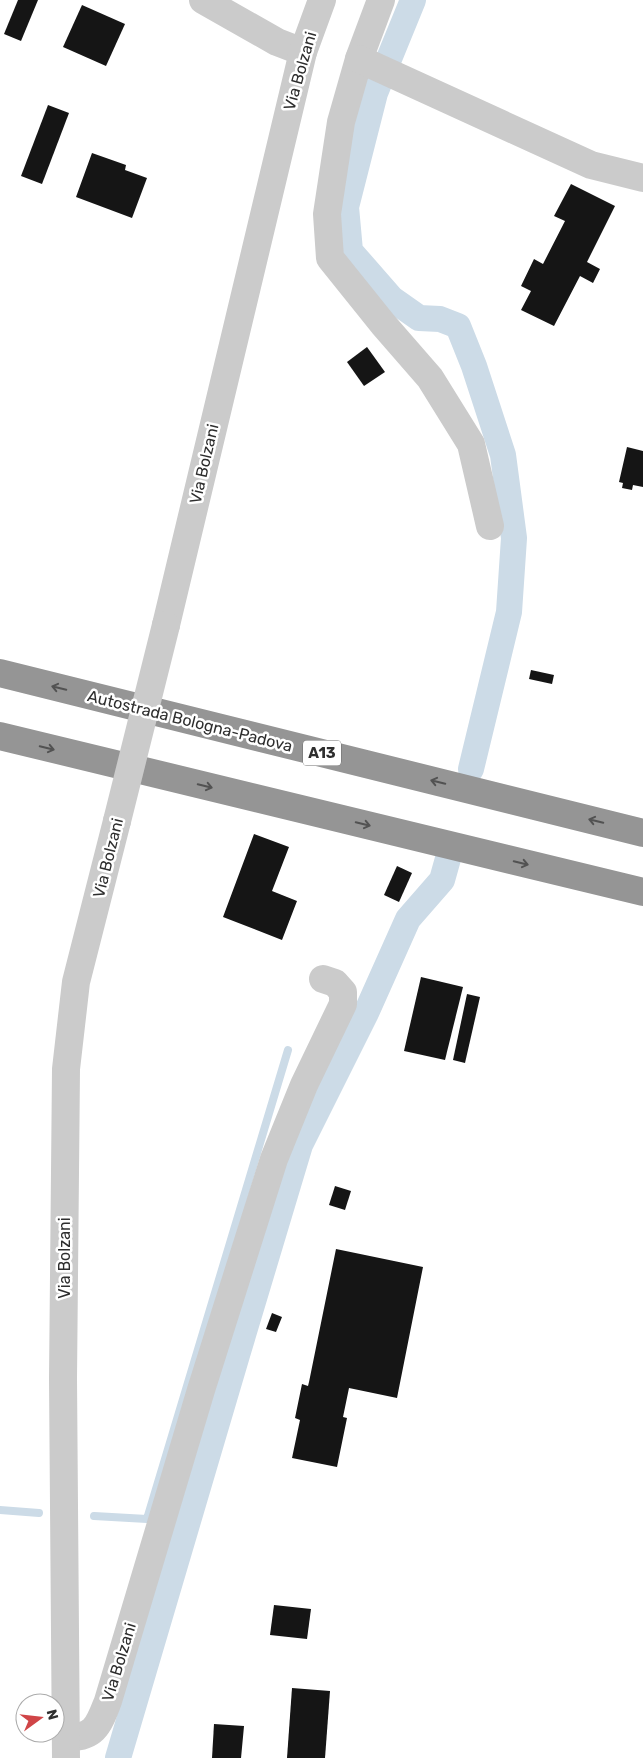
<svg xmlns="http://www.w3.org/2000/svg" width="643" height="1758" viewBox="0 0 643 1758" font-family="Rubik,sans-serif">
<rect width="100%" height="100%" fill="#fff"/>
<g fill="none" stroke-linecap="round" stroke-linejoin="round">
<g stroke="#ccdbe7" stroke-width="8">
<polyline points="0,1510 39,1513"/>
<polyline points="94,1516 147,1519 288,1050"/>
</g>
<g stroke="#ccdbe7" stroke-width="26">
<polyline points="413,0 375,93 346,207 350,251 392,299 419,318 440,319 458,326 474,366 503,455 514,538 509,612 471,769"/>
<polyline points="118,1758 237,1355 300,1145 366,1013 408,919 442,880 449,855"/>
</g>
</g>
<g fill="#151515">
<polygon points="18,0 38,0 21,41 4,34"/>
<polygon points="82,5 125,24 106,66 63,47"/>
<polygon points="48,105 69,113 42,184 21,176"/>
<polygon points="92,153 126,165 125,170 147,178 132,218 76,197"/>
<polygon points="571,184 615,206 587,262 600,269 593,283 580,276 554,326 521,310 531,291 521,286 534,259 543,264 565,221 554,216"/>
<polygon points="367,347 385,372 364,386 347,362"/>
<polygon points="627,447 643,451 643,487 633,485 632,490 622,488 623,483 619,482"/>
<polygon points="531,670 554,675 552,684 529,679"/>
<polygon points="254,834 289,847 272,891 297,901 282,940 223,917"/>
<polygon points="397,866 412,873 399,902 384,895"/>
<polygon points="421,977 463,987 445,1060 404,1051"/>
<polygon points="467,994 480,997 465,1063 453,1060"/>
<polygon points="335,1186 351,1191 345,1210 329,1205"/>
<polygon points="336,1249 423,1267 397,1398 349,1388 343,1417 347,1418 337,1467 292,1458 300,1420 295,1418 302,1384 308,1386 309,1382"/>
<polygon points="272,1313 282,1317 276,1332 266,1329"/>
<polygon points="274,1605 311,1609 307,1639 270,1635"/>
<polygon points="292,1688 330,1691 325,1758 287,1758"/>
<polygon points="214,1724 244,1726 241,1758 212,1758"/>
</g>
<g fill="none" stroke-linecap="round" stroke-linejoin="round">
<g stroke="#cbcbcb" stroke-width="28">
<polyline points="203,0 277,42 303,52"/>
<polyline points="381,0 359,59 341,122 327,214 330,258 383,324 430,378 471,444 490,526"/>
<polyline points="359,59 591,165 643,178"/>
<polyline points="166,625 303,52 322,0"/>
<path d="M66,1737C95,1739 99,1724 108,1701L201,1390L274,1159L304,1085L343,1004V992L335,983L323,979"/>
<polyline points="66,1758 63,1379 66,1069 76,982 117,821"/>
</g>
<g stroke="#959595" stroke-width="28">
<polyline points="0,673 643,833"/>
<polyline points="0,736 643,892"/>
</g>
<polyline stroke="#cbcbcb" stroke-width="28" points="117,821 166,625"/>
</g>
<defs><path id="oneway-shaft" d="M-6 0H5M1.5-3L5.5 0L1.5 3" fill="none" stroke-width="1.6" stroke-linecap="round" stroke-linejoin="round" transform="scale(1.25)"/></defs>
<g stroke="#525252">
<use href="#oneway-shaft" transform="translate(59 688) rotate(-166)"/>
<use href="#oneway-shaft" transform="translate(47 748) rotate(14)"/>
<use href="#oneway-shaft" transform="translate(438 782) rotate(-166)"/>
<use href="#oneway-shaft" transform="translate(205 786) rotate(14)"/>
<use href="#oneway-shaft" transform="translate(596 821) rotate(-166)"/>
<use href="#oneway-shaft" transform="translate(363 824) rotate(14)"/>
<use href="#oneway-shaft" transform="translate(521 863) rotate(14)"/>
</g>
<g text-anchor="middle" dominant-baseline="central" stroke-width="5" stroke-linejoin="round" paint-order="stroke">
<rect fill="#fff" stroke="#6d6d6d" stroke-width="1" x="303" y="740.5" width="38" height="25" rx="4"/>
<g font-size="15" font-weight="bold" fill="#2e2e2e">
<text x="322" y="753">A13</text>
</g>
<g font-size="16" fill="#2e2e2e" stroke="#fff">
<text transform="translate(300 71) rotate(-74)">Via Bolzani</text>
<text transform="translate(204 464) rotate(-77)">Via Bolzani</text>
<text transform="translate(190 721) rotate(14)">Autostrada Bologna-Padova</text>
<text transform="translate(108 858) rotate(-76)">Via Bolzani</text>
<text transform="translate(64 1258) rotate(-90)">Via Bolzani</text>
<text transform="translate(119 1662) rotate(-73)">Via Bolzani</text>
</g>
</g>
<g transform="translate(40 1718) rotate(75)"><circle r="24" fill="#ffffff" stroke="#ababab"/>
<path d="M0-4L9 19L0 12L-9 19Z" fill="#d04547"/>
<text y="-8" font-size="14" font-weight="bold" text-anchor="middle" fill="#2e2e2e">N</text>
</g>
</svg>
